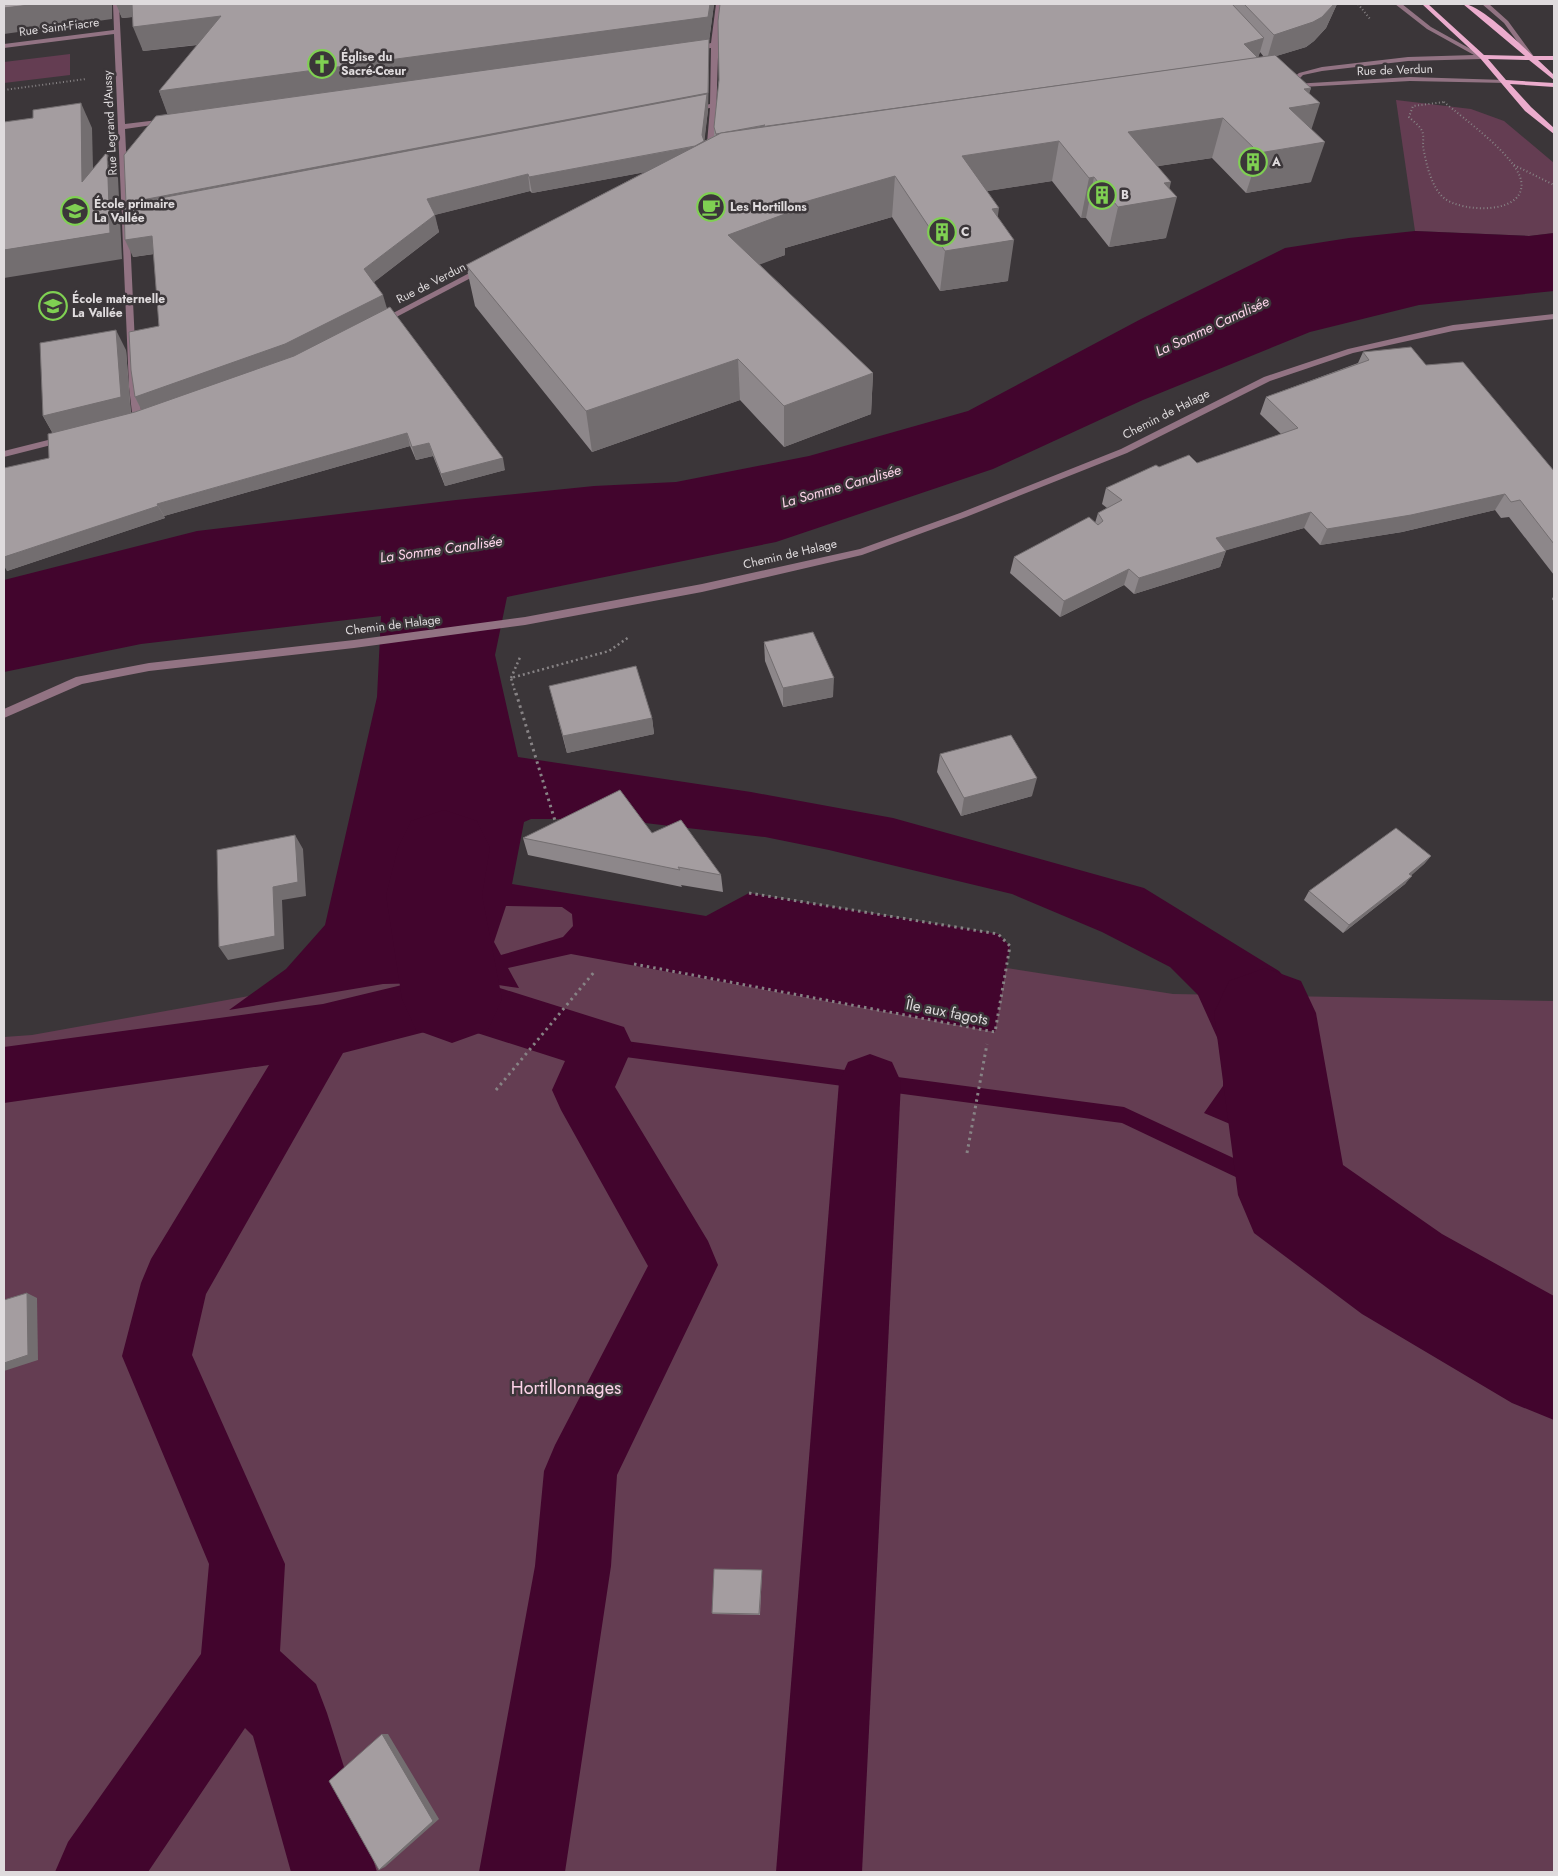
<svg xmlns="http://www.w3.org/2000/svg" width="1558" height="1876" viewBox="0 0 1558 1876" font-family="Jost,sans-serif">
<rect width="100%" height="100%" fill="#3b3639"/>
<g fill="#643d52">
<polygon points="70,54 70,75 4,83 4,62"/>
<polygon points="1396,100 1471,109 1504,121 1554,163 1554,233 1529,236 1415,231"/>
<polygon points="400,873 1173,994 1554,1001 1554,1872 4,1872 4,1037 32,1035 294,988"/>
</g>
<path fill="#42052d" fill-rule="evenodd" d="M1415,231L1529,236L1554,233V291L1419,305L1310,332L1143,400L993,469L776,542L507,597L495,655L518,757L751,792L893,818L1144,888L1279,971L1304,999L1316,1129L1337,1169L1204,1113L1223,1086L1225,1055L1198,995L1170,967L1102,932L1012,894L829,850L765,837L611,819H531L524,822L512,884L706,916L749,893L998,934L1010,946L995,1032L571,954L508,968L519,988L478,982L383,984L229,1010L286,969L325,925L377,697L381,616L141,644L4,672V580L197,531L456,500L594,486L676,482L809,456L968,411L1141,319L1285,248L1349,238ZM506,906L562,907L572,914L573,926L563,937L501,955L494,942Z"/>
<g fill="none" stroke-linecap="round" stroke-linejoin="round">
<polygon fill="#42052d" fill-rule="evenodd" points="603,1038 1124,1107 1300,1189 1302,1195 1300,1201 1293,1204 1286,1201 1122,1123 603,1054 597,1051 594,1046 597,1041"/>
<g fill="#42052d" fill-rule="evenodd">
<polygon points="452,973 624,1027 633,1046 615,1087 708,1241 718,1265 617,1475 611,1566 565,1872 479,1872 535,1566 544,1471 555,1445 648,1266 561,1110 552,1090 565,1061 452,1025 343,1053 206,1294 192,1355 285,1564 280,1651 316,1684 327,1713 377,1872 291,1872 253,1736 245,1728 148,1872 55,1872 68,1842 201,1654 209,1564 122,1356 141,1283 151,1259 269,1065 4,1103 4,1047 323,1004"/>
<polygon points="870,1054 892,1062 901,1082 862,1872 776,1872 839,1082 848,1062"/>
</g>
<g fill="#42052d" fill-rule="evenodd">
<polygon points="444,810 477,821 490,848 482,895 502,999 488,1030 452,1043 416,1030 402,999 386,895 398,848 411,821"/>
<polygon points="1265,968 1301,981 1316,1013 1343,1165 1442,1234 1554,1296 1554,1420 1512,1403 1362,1314 1254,1233 1238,1195 1214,1013 1229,981"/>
</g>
<g stroke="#878385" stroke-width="2" stroke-dasharray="1 2.5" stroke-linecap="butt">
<polyline points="1358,4 1370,19"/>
<polyline points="4,90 86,79"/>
<path d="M1444,102C1464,119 1515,155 1521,180C1528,215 1462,213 1444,198C1431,187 1426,163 1423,146C1423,141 1424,135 1422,131C1420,126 1413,121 1409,117L1413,106Z"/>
<polyline points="1514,165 1554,185"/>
</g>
<g stroke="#878385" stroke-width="2.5" stroke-dasharray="2 3" stroke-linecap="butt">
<polyline points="511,678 521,655"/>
<polyline points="516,695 511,678 609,651 629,637"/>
</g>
<g stroke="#878385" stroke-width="3" stroke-dasharray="2.5 4" stroke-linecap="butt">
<polyline points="516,693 556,824"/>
<polyline points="634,964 995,1032 1010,946 998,934 749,893"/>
<polyline points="496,1090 595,971"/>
<polyline points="967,1153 987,1044"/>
</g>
<g fill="#927383" fill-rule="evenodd">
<polygon points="113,4 119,4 125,124 166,119 170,121 166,123 125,129 137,387 143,421 138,424 133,421 129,387 114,34 4,48 4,44 114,30"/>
<path d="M716,4H722C716,54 718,105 714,155L710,157L706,155L710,108L692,111L688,109L710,104L711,48L694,50L691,48L711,43Z"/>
<polygon points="1395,4 1402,4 1431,27 1485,57 1482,59 1408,61 1322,71 1303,75 1294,84 1410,77 1505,80 1508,82 1507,83 1410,81 1284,88 1284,86 1299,73 1322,67 1408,57 1474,55 1427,29"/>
<polygon points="1482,4 1489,4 1508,21 1535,58 1534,59 1530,59 1504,23"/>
<polygon points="479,268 486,270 383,324 376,322"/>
<polygon points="1554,314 1554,319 1453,331 1353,353 1270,381 1127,453 966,517 862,555 702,592 525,625 354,648 149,671 82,684 4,718 4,709 76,677 149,663 354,640 525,617 702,584 860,549 960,513 1121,449 1264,377 1348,349 1453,325"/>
<polygon points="64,436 69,439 67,441 4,457 4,451"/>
</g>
<path fill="#ebaccd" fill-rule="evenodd" d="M1422,4H1428L1484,55L1525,56L1463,4C1480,4 1519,43 1533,56H1554V60H1538L1554,75V80L1529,60L1488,59L1506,80L1554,83V87L1510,84L1531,107L1554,128V134L1525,111L1480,58Z"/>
</g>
<g fill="#8d878a" fill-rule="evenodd">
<path d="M116,4H714L709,41L708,110L704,141L714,136V127L719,80L720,4H1337L1326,28L1314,41L1306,47L1276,56L1311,88L1309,93L1311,130V182L1246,193L1212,158L1158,166L1169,189L1166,238L1109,247L1086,218H1081L1052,181L987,191L997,217L1008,281L940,291L892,217L785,248V255L759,264L873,373L871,414L784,447L740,400L592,452L475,306L466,265L645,172L532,193L530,191L434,215L439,232L374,282L387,309L505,470L445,486L433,456L416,460L410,446L164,516L165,518L7,571L49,458L52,432L43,416L126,350L131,413L142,410L135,397L159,326L154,254L133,257L127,204L168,114L159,91L198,45L143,51L133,17L122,18ZM1260,52L1264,57H1258Z"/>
<polygon points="1363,352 1426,365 1554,471 1554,575 1509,517 1501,518 1495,510 1402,532 1320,545 1304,528 1226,550 1220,567 1134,594 1124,585 1060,617 1010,573 1014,557 1095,523 1098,513 1107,508 1102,504 1106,488 1159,467 1197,463 1281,434 1260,414 1266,397 1358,363"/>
<polygon points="1554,595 1554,602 1552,599"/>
<polygon points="764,642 833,697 783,707 765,661"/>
<polygon points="549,686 652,718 654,734 567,753"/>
<polygon points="940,754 1032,796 961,816 937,772"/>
<polygon points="652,833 721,875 723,892 681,885 682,887 528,855 523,838"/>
<polygon points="1431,856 1424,864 1411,875 1405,884 1343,933 1304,900 1309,891"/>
<polygon points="762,1570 760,1615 713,1614 712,1613"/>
</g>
<g fill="#736e70">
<polygon points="38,4 112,4 112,19 4,34 4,8"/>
<polygon points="116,4 135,4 140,16 122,18"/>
<polygon points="710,4 714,4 709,41 708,110 704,145 706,161 532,193 529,177 703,145 131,213 126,203 168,116 159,91"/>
<polygon points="1334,4 1337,4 1326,28 1314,41 1306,47 1267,59 1274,35"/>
<polygon points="221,16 229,41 143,51 133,27"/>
<polygon points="1264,38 1257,62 717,159 716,134 1244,44"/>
<polygon points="1311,88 1305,106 1320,103 1307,143 1289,108 1304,89"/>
<polygon points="81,103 92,128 94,208 82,182"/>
<polygon points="1223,118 1212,158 1119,172 1128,132"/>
<polygon points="1059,141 1052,181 957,196 962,156"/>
<polygon points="1325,142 1311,182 1246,193 1259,153"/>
<polygon points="107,152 118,178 122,259 4,278 4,250 110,233"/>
<polygon points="528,174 530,191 431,216 427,199"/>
<polygon points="895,176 892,217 785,248 785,255 729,276 728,235 780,209"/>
<polygon points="1094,177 1086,218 1081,218 1089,178"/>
<polygon points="1171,182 1167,199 1177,197 1166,238 1109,247 1118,207 1164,183"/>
<polygon points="999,208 994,243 1014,240 1008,281 940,291 945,251 992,209"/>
<polygon points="435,215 439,232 369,286 364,269"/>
<polygon points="152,236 160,253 133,257 125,240"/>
<polygon points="383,295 388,312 291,361 143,413 135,397"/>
<polygon points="116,330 126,350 131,418 55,437 43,416"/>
<polygon points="738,359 740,400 592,452 586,411"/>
<polygon points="873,373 871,414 784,447 784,406"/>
<polygon points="407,433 410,446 164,516 157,504"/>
<polygon points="429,443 433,456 416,460 412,447"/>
<polygon points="503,458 505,470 445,486 441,474"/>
<polygon points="1505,494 1495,510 1402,532 1320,545 1327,529"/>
<polygon points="158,506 165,518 7,571 4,566 4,557"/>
<polygon points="1311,512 1304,528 1210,555 1216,538"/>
<polygon points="1226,551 1220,567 1134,594 1139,578"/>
<polygon points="1129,569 1124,585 1060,617 1064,601"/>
<polygon points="834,678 833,697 783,707 783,688"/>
<polygon points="652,718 654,734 567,753 563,736"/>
<polygon points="1037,778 1032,796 961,816 964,798"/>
<polygon points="295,835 303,849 306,896 282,900 284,949 228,960 219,947 273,887"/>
<polygon points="1431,856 1424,864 1403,883 1409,874"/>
<polygon points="1412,876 1405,884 1343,933 1349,925"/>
<polygon points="27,1293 37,1298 38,1360 4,1371 4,1363"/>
<polygon points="382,1734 388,1734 439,1819 385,1867 379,1870"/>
</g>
<g fill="#a49da0" stroke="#736e70">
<polygon points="4,4 38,4 4,8"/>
<polygon points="132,4 710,4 708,17 159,91 221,16 133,27"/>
<polygon points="720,4 1232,4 1264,38 1244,44 1258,58 760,127 765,125 716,134 714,127 719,80 718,21"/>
<polygon points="1244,4 1334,4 1322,17 1313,22 1274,35"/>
<polygon points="709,39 708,93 126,203 124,155 156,116"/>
<polygon points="1275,55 1311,88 1304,89 1320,103 1289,108 1325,142 1259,153 1223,118 1128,132 1171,182 1164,183 1177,197 1118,207 1094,177 1089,178 1059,141 962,156 999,208 992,209 1014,240 945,251 895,176 780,209 785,214 728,235 873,373 784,406 738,359 586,411 466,265 721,133"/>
<polygon points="707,94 702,135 704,141 695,146 529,177 528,174 427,199 435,215 364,269 383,295 285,344 135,397 131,370 129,332 159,326 152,236 125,240 124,205"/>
<polygon points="81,103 82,182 107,152 110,233 4,250 4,122 33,118 33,110"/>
<polygon points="390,307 503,458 441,474 429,443 412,447 407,433 157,504 158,506 4,557 4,468 49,458 48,434 135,412 294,356"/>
<polygon points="116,330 121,397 43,416 40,343"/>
<polygon points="1411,347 1426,365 1463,362 1554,471 1554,544 1520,500 1511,502 1505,494 1411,515 1327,529 1311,512 1216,538 1226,551 1139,578 1129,569 1064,601 1014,557 1089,517 1098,525 1103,521 1098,513 1122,500 1106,488 1156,465 1159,467 1189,455 1197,463 1298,428 1266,397 1369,360 1363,352"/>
<polygon points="813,632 834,678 783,688 764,642"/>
<polygon points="636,666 652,718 563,736 549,686"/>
<polygon points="1011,735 1037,778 964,798 940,754"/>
<polygon points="620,790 652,833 681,820 721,875 678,867 680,870 523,838"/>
<polygon points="1396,828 1431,856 1409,874 1412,876 1349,925 1309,891"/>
<polygon points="295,835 298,882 273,887 275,936 219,947 217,850"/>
<polygon points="27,1293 28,1355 4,1363 4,1300"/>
<polygon points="714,1569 762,1570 759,1614 712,1613"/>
<polygon points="382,1734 433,1821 379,1870 329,1781"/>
</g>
<defs>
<symbol id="church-ring" viewBox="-11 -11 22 22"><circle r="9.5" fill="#3b3639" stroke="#7fd052" stroke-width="1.5"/><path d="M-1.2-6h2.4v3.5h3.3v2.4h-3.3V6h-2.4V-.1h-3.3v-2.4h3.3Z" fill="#7fd052"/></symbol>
<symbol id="building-ring" viewBox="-11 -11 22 22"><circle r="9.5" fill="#3b3639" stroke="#7fd052" stroke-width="1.5"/><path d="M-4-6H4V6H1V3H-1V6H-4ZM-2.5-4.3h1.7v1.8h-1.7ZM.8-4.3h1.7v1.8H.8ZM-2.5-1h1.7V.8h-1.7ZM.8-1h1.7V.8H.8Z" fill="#7fd052"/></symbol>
<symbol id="cafe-ring" viewBox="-11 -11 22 22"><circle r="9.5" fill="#3b3639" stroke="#7fd052" stroke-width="1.5"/><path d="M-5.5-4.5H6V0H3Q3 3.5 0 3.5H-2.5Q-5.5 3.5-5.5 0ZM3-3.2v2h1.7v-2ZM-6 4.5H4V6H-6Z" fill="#7fd052"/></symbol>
<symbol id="school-ring" viewBox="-11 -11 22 22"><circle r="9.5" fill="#3b3639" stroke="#7fd052" stroke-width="1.5"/><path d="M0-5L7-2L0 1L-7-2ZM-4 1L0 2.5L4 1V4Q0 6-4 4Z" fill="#7fd052"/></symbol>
</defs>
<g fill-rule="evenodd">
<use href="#church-ring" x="306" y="48" width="32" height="32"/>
<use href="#building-ring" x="1237" y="146" width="32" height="32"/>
<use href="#building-ring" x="1086" y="179" width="32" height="32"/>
<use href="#cafe-ring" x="695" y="191" width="32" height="32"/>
<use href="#school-ring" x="59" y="195" width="32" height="32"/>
<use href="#building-ring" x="926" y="216" width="32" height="32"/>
<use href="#school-ring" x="37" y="290" width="32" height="32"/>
</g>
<g text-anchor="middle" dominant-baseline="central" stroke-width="5" stroke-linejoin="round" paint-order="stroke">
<g font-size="12" fill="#dfdbdd" stroke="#3b3639">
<text transform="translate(59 27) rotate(-7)">Rue Saint-Fiacre</text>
<text transform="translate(1395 70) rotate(-2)">Rue de Verdun</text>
<text transform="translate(110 123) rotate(-93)">Rue Legrand d'Aussy</text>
<text transform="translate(431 283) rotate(-27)">Rue de Verdun</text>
<text transform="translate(1166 414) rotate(-27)">Chemin de Halage</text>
<text transform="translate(790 554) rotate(-13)">Chemin de Halage</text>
<text transform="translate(393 625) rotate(-7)">Chemin de Halage</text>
</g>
<g font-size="12" font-weight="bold" fill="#dfdbdd" stroke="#3b3639" text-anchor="start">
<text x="341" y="57">Église du<tspan x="341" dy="14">Sacré-Cœur</tspan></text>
<text x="1272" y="162">A</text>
<text x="1121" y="195">B</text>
<text x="94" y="204">École primaire<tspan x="94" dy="14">La Vallée</tspan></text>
<text x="730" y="207">Les Hortillons</text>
<text x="961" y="232">C</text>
<text x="72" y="299">École maternelle<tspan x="72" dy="14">La Vallée</tspan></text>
</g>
<g font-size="14" font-style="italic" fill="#fdd5ea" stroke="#3b3639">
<text transform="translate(1212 326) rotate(-25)">La Somme Canalisée</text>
<text transform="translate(841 486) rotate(-16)">La Somme Canalisée</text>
<text transform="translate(441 549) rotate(-8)">La Somme Canalisée</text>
</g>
<g font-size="15" fill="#dfdbdd" stroke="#3b3639">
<text transform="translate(947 1012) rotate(11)">Île aux fagots</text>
</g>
<g font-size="18" fill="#fcd3e8" stroke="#3b3639">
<text x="566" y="1388">Hortillonnages</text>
</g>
</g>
<rect width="1558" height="1876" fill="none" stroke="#dfdbdd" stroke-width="10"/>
</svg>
